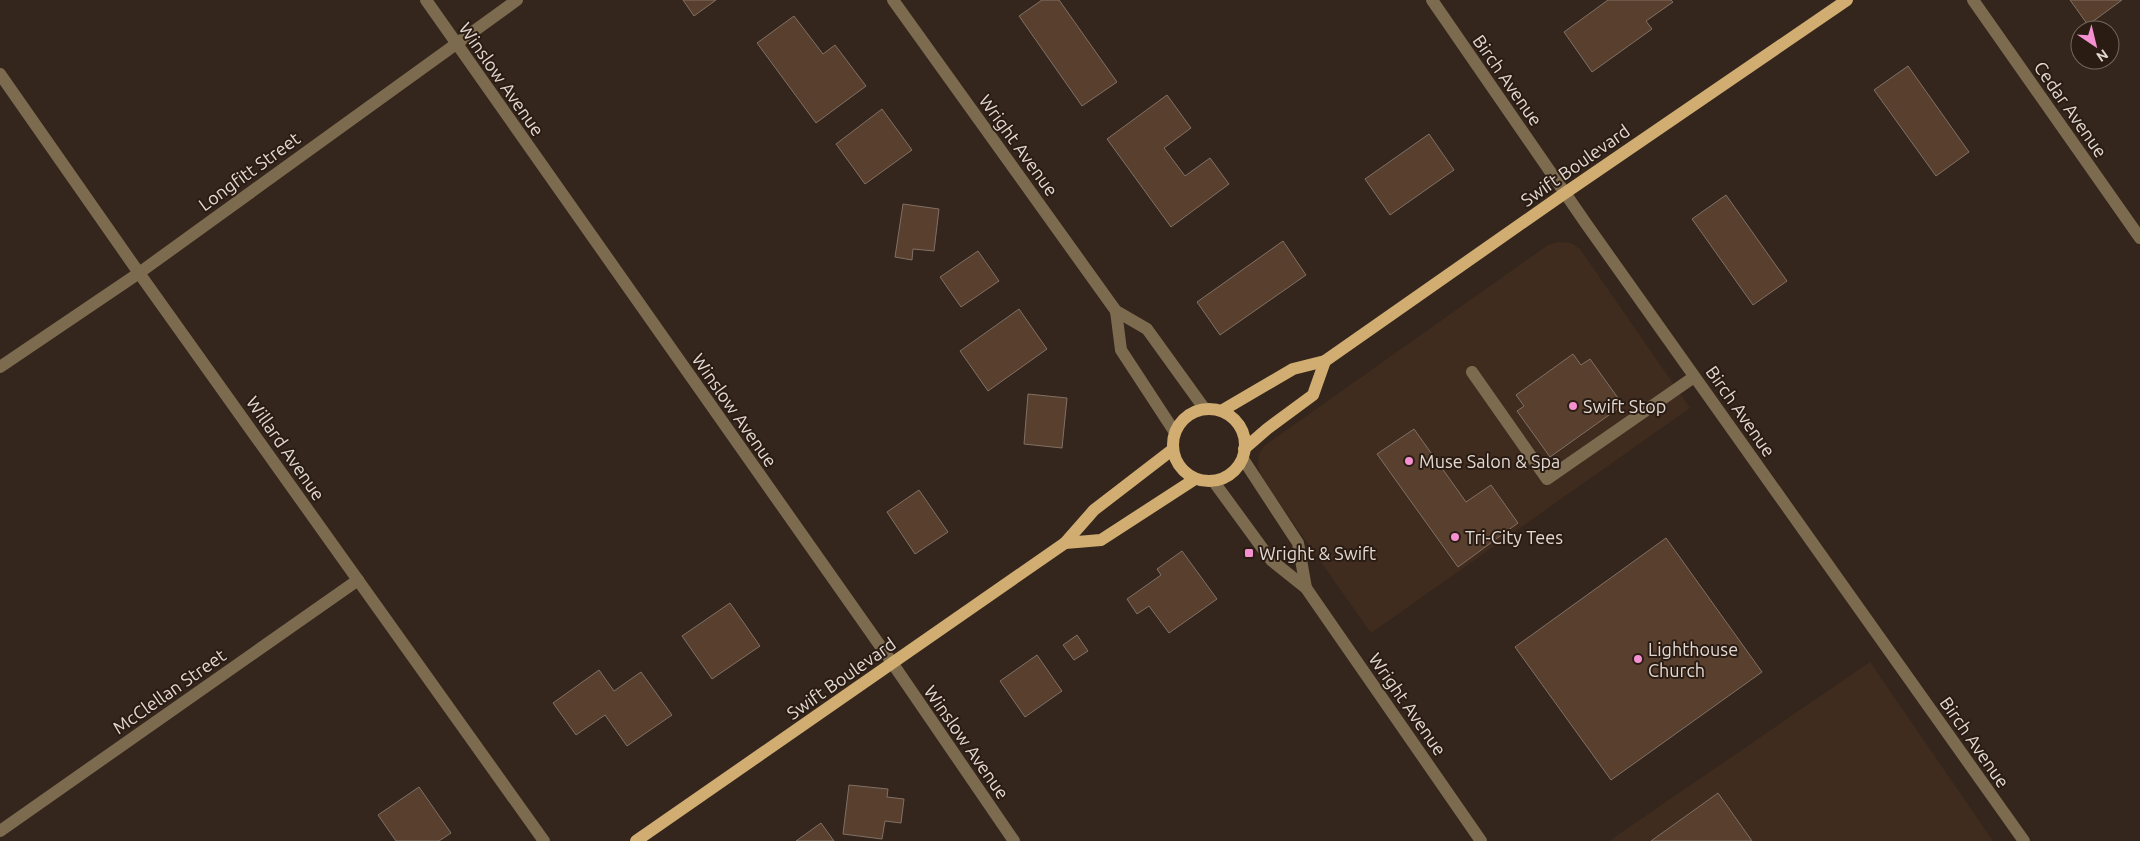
<svg xmlns="http://www.w3.org/2000/svg" width="2140" height="841" viewBox="0 0 2140 841" font-family="Ubuntu,sans-serif">
<rect width="100%" height="100%" fill="#34261c"/>
<g fill="#3f2c1e">
<polygon points="1559,242 1571,243 1580,249 1690,408 1371,633 1261,477 1258,465 1259,454 1264,446 1548,245"/>
<polygon points="1870,662 1993,841 1609,841"/>
</g>
<g fill="#583f2e" stroke="#817065">
<polygon points="683,0 716,0 694,16"/>
<polygon points="1042,0 1059,0 1117,82 1082,106 1019,16"/>
<polygon points="1608,0 1671,0 1673,2 1646,21 1652,29 1592,72 1564,32"/>
<polygon points="2070,0 2122,0 2088,25"/>
<polygon points="794,16 823,54 835,45 866,86 816,123 757,43"/>
<polygon points="1908,66 1969,152 1936,176 1874,90"/>
<polygon points="1167,95 1191,128 1164,148 1185,176 1210,158 1229,184 1171,227 1107,139"/>
<polygon points="882,109 912,150 865,184 836,144"/>
<polygon points="1429,134 1454,170 1390,215 1365,179"/>
<polygon points="1726,195 1787,281 1753,305 1692,219"/>
<polygon points="903,204 939,209 934,251 913,249 912,260 895,257"/>
<polygon points="1283,241 1306,275 1220,335 1197,302"/>
<polygon points="978,251 999,281 961,307 940,277"/>
<polygon points="1019,309 1047,349 988,391 960,351"/>
<polygon points="1573,354 1581,365 1590,359 1623,405 1550,457 1517,411 1524,406 1516,395"/>
<polygon points="1028,394 1067,398 1062,448 1024,444"/>
<polygon points="1414,429 1466,502 1491,485 1518,523 1458,567 1377,454"/>
<polygon points="919,490 948,532 915,554 887,512"/>
<polygon points="1666,538 1762,672 1611,780 1515,647"/>
<polygon points="1182,551 1217,599 1169,633 1149,606 1137,614 1127,599 1161,575 1157,569"/>
<polygon points="730,603 760,646 712,679 682,636"/>
<polygon points="1077,635 1088,651 1074,660 1063,645"/>
<polygon points="1037,655 1062,691 1025,717 1000,681"/>
<polygon points="599,670 614,691 641,672 672,715 627,746 605,715 576,735 553,703"/>
<polygon points="849,785 888,789 887,797 904,799 901,823 885,821 882,839 843,834"/>
<polygon points="419,787 451,833 439,841 396,841 378,815"/>
<polygon points="1718,793 1752,841 1651,841"/>
<polygon points="821,823 834,841 796,841"/>
</g>
<g fill="none" stroke-linecap="round" stroke-linejoin="round">
<g stroke="#7d6b4f" stroke-width="12">
<polyline points="426,0 893,664 1014,841"/>
<polyline points="893,0 1116,311 1147,329 1204,408"/>
<polyline points="1432,0 1587,225 2024,841"/>
<polyline points="1973,0 2140,238"/>
<polyline points="0,74 139,273 544,841"/>
<polyline points="1116,311 1121,350 1174,431"/>
<polyline points="0,367 139,273 517,0"/>
<polyline points="1472,372 1547,479 1694,377"/>
<polyline points="1243,459 1298,543 1306,588"/>
<polyline points="1214,482 1271,560 1306,588 1481,841"/>
<polyline points="0,831 358,580"/>
</g>
<g stroke="#d1ad71" stroke-width="12">
<circle cx="1209" cy="445" r="36"/>
<polyline points="1223,410 1293,369 1325,361 1565,193 1847,0"/>
<polyline points="1244,449 1267,429 1313,395 1325,361"/>
<polyline points="1065,543 1101,540 1195,479"/>
<polyline points="636,841 1065,543 1094,510 1172,450"/>
</g>
</g>
<g fill="#f590d1" stroke="#2a1c13" stroke-width="2">
<circle cx="1573" cy="406" r="5"/>
<circle cx="1409" cy="461" r="5"/>
<circle cx="1455" cy="537" r="5"/>
<rect x="1244" y="548" width="10" height="10" rx="2.5"/>
<circle cx="1638" cy="659" r="5"/>
</g>
<g text-anchor="middle" dominant-baseline="central" stroke-width="4" stroke-linejoin="round" paint-order="stroke">
<g font-size="18" fill="#e2d9d2" stroke="#2a1c13">
<text transform="translate(502 79) rotate(55)">Winslow Avenue</text>
<text transform="translate(1508 80) rotate(55)">Birch Avenue</text>
<text transform="translate(2071 109) rotate(55)">Cedar Avenue</text>
<text transform="translate(1019 145) rotate(54)">Wright Avenue</text>
<text transform="translate(1575 165) rotate(-35)">Swift Boulevard</text>
<text transform="translate(249 171) rotate(-36)">Longfitt Street</text>
<text transform="translate(735 410) rotate(55)">Winslow Avenue</text>
<text transform="translate(1741 411) rotate(55)">Birch Avenue</text>
<text transform="translate(286 448) rotate(55)">Willard Avenue</text>
<text transform="translate(841 678) rotate(-35)">Swift Boulevard</text>
<text transform="translate(169 691) rotate(-35)">McClellan Street</text>
<text transform="translate(1408 704) rotate(55)">Wright Avenue</text>
<text transform="translate(967 742) rotate(55)">Winslow Avenue</text>
<text transform="translate(1975 742) rotate(55)">Birch Avenue</text>
</g>
<g font-size="18" fill="#e2d9d2" stroke="#2a1c13" text-anchor="start">
<text x="1583" y="406">Swift Stop</text>
<text x="1419" y="461">Muse Salon &amp; Spa</text>
<text x="1465" y="537">Tri-City Tees</text>
<text x="1259" y="553">Wright &amp; Swift</text>
<text x="1648" y="649">Lighthouse<tspan x="1648" dy="21">Church</tspan></text>
</g>
</g>
<g transform="translate(2095 45) rotate(145)"><circle r="24" fill="#2a1c13" stroke="#74685f"/>
<path d="M0-4L9 19L0 12L-9 19Z" fill="#f590d1"/>
<text y="-8" font-size="14" font-weight="bold" text-anchor="middle" fill="#e2d9d2">N</text>
</g>
</svg>
